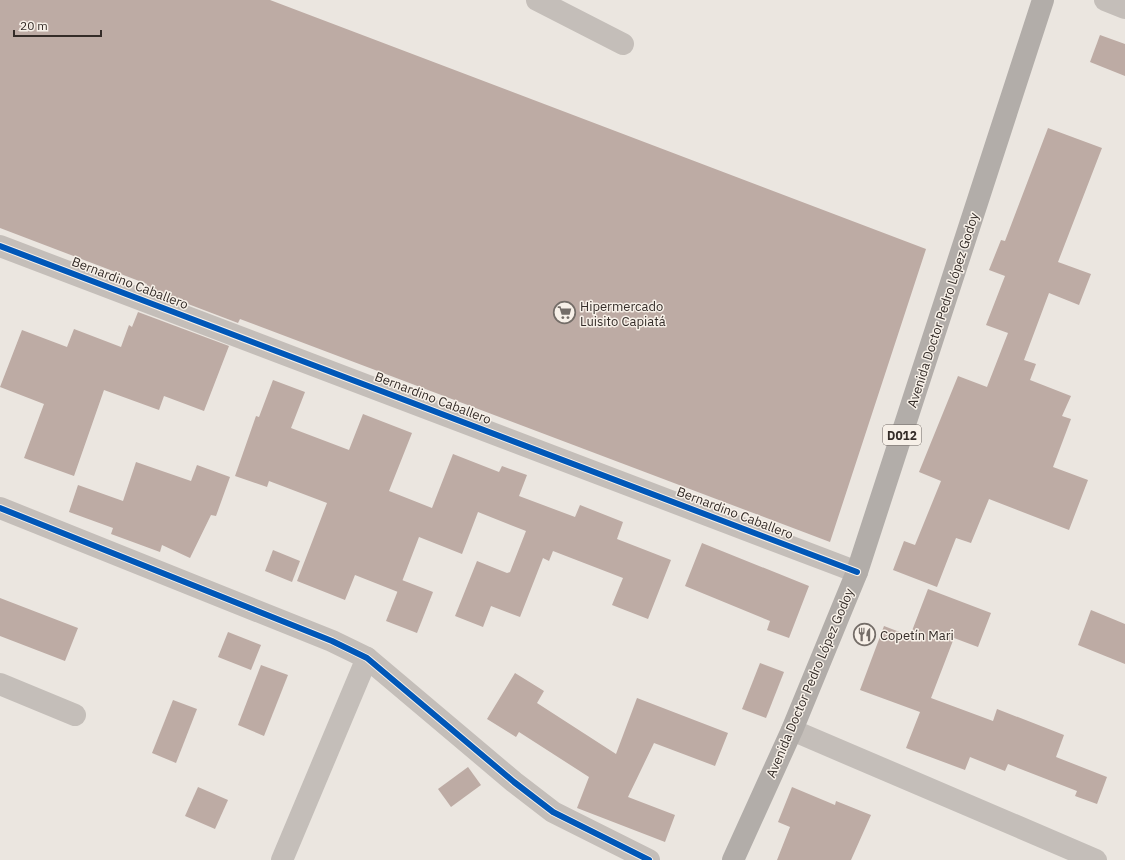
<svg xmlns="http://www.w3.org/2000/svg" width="1125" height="860" viewBox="0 0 1125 860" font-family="'IBM Plex Sans',sans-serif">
<rect width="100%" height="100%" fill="#ebe6e0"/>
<g fill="#bdaba4">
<polygon points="0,0 270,0 926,249 830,542 240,319 238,323 146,288 147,284 0,228"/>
<polygon points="1100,35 1125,44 1125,76 1090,62"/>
<polygon points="1048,128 1102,148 1058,262 1091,274 1079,305 1049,293 1024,360 1036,364 1030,380 1071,396 1062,416 1071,419 1053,467 1088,480 1069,530 989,499 971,543 956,538 937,587 893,570 904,541 915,545 941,481 919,472 958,376 987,387 1008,333 986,325 1005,276 989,270 1001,240 1005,241"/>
<polygon points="138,312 229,346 204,411 164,396 159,410 104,390 74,476 24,458 44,404 0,387 22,330 67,347 74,329 121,347 129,325 132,327"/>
<polygon points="273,380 305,392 291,428 349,450 363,414 412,433 389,491 432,508 453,454 499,472 502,466 527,475 519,496 575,517 580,505 623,522 617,539 671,560 648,619 612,605 623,578 553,551 549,561 543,558 520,617 491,606 483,627 455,616 477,561 507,573 510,572 526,531 478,512 462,554 419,537 398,592 355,575 345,600 297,581 327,503 269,481 267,487 235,476 256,416 259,417"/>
<polygon points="136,462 191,481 197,465 230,477 216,516 211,515 190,558 162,545 160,552 111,534 113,528 69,512 78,485 123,501"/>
<polygon points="702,543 809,586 789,638 767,630 770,621 685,586"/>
<polygon points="273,550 300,561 292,582 265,571"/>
<polygon points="402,580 433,592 417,633 386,621"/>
<polygon points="928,589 991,613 978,647 954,638 931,698 993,721 997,709 1064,735 1056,757 1107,777 1097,804 1075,796 1077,791 1008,764 1005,771 970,757 965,770 906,748 920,712 860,690 884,626 910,636"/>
<polygon points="0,598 78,628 65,661 0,636"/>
<polygon points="1091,610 1125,624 1125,664 1078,645"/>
<polygon points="228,632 261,645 251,670 218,657"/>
<polygon points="760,663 784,672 766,718 742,709"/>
<polygon points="261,665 288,675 264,736 238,725"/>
<polygon points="515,673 544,691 537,703 616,754 637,698 728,733 715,766 654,743 628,797 675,815 665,842 577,808 589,777 519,732 516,737 487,719"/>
<polygon points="173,700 197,709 176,763 152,753"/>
<polygon points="468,767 481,785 451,807 438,789"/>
<polygon points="198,787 228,800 215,829 185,816"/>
<polygon points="792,787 835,805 836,801 871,815 851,860 777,860 790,827 778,822"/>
</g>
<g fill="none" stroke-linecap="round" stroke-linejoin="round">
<g stroke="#c4beb9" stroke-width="22">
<polyline points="537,0 623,44"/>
<polyline points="1105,0 1125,8"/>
<polyline points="0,246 857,572"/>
<polyline points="0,508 332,641 367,658 514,782 553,812 649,860"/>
<polyline points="0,684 75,715"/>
<polyline points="792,730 1096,860"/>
<polyline points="282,860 367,658"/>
</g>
<polyline stroke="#b2ada9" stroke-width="22" points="733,860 792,730 857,572 1043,0"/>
<defs>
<g id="cycleway">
<polyline points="0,246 857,572"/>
<polyline points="0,508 332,641 367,658 514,782 553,812 649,860"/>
</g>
</defs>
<use href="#cycleway" stroke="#f7f0e8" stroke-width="8"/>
<use href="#cycleway" stroke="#0057b8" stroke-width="6"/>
</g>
<defs>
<symbol id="supermarket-ring" viewBox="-11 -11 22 22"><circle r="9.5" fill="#f7f0e8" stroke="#746d68" stroke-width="1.5"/><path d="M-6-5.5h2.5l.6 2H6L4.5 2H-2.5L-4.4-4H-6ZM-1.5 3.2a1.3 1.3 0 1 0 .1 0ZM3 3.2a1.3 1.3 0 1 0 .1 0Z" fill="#746d68"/></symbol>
<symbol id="restaurant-ring" viewBox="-11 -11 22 22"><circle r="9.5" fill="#f7f0e8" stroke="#746d68" stroke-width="1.5"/><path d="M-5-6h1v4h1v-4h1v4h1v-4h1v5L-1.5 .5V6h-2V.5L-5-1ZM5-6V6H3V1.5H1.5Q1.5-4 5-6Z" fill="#746d68"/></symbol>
</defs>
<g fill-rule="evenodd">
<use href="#supermarket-ring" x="552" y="300" width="25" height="25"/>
<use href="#restaurant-ring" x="852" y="622" width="25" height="25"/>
</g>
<g text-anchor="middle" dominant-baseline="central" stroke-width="3" stroke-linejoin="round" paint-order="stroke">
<rect fill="#f7f0e8" stroke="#6e6762" stroke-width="1" x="883" y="425" width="38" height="20" rx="3"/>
<g font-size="12" font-weight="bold" fill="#342c28">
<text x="902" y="435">D012</text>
</g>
<g font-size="13" fill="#342c28" stroke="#f7f0e8">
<text transform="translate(130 283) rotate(21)">Bernardino Caballero</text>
<text transform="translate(943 310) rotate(-72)">Avenida Doctor Pedro López Godoy</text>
<text transform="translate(433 398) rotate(21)">Bernardino Caballero</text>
<text transform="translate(735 513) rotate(21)">Bernardino Caballero</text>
<text transform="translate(810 683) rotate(-67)">Avenida Doctor Pedro López Godoy</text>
</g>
<g font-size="13" fill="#342c28" stroke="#f7f0e8" text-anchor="start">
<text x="580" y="306">Hipermercado<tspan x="580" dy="15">Luisito Capiatá</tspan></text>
<text x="880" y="635">Copetín Mari</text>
</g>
</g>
<path d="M14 30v6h87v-6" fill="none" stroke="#342c28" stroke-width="2"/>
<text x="20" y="30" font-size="12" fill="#342c28" stroke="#f7f0e8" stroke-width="3" paint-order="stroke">20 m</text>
</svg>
